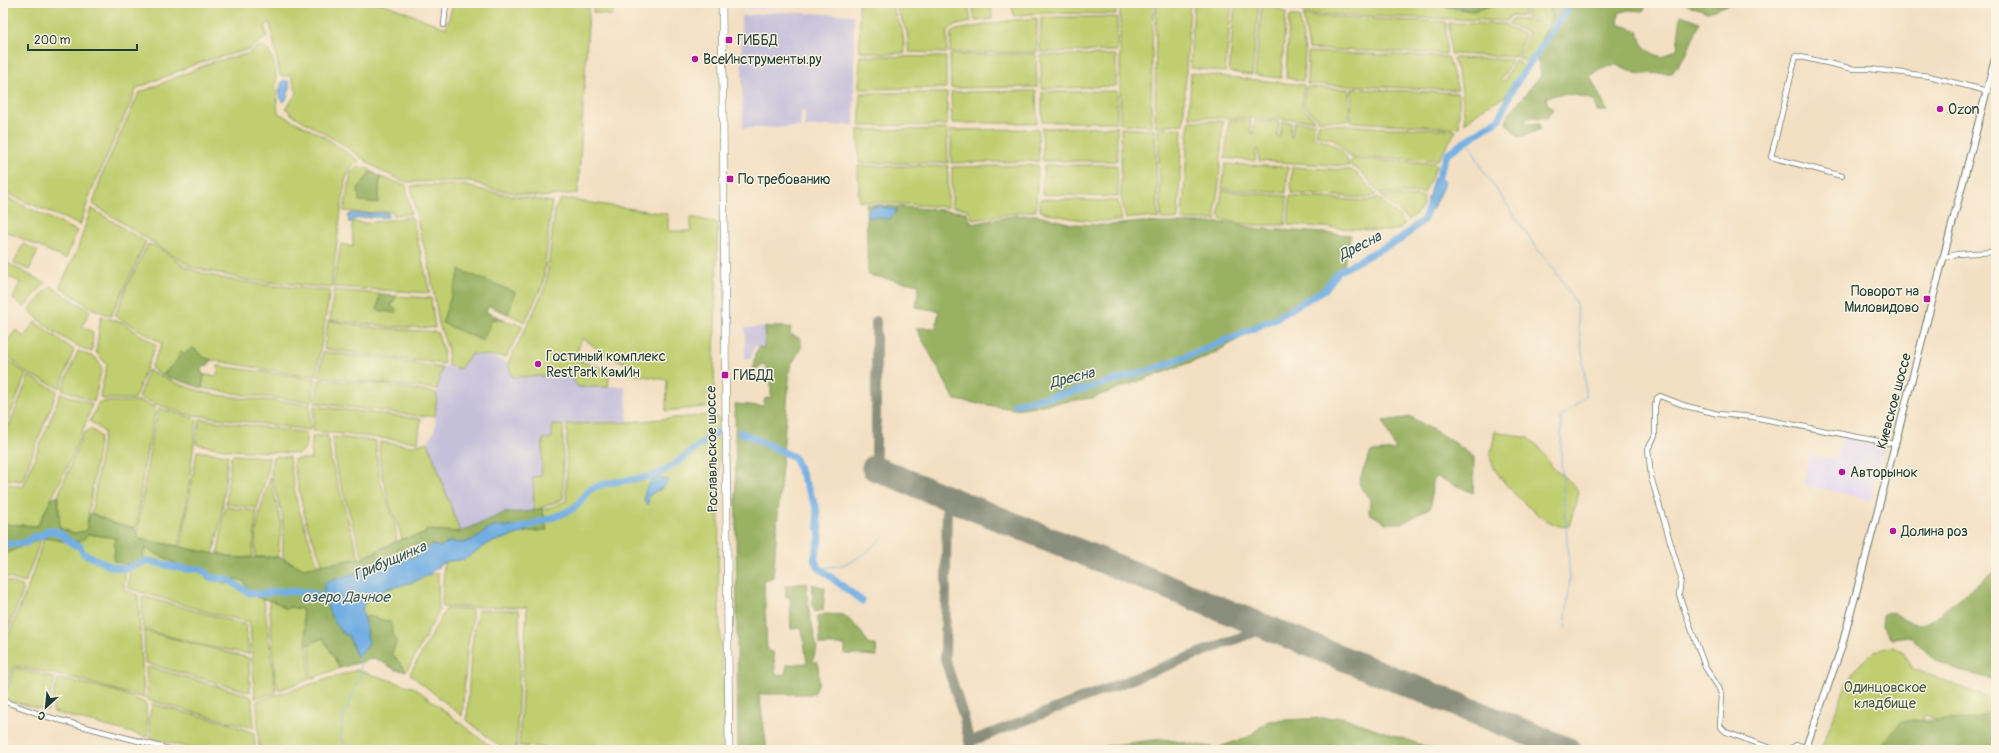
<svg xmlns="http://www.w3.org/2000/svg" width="1999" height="753" viewBox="0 0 1999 753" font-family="Pangolin,sans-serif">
<rect width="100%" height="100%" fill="#fcf5e5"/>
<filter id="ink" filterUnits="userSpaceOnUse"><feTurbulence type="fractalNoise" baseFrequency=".025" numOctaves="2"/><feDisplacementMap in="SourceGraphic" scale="8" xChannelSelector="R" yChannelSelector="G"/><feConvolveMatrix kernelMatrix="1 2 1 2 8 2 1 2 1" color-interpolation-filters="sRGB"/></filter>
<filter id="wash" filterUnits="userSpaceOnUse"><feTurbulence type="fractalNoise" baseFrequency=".012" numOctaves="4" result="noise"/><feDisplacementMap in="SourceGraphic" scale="16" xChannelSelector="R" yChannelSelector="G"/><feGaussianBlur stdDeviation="0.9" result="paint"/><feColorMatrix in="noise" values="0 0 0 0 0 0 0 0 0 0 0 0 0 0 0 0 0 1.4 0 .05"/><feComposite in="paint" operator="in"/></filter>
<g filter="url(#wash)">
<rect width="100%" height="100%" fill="#f3dfc2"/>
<g fill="#e2d4f3">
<polygon points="744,3 776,3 776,8 744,10"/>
<polygon points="1843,437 1884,447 1870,500 1804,484 1809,454 1835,459"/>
</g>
<g fill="#c5c0da">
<polygon points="778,12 854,15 854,125 805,127 805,110 801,111 800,127 743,128 741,16"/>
<polygon points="765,327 764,349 754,346 751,359 745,358 745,328"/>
<polygon points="471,354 491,357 508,363 512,377 570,375 578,387 625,386 628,422 552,425 552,438 543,439 541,476 533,477 534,511 504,513 460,532 428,442 435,428 437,389 442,368 448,365 460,369"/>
</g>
<g fill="#c0ce70" stroke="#708652">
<polygon points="3,3 382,3 446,28 453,4 572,3 589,7 578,193 541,197 491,189 471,181 406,182 381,171 339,142 291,114 286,108 297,93 291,76 280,76 270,23 265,26 267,37 250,49 198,63 137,88 91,192 80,225 3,192"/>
<polygon points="594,3 614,3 612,16 593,12"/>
<polygon points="859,3 892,3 896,19 902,28 905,53 883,54 860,51"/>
<polygon points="897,3 968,3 971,22 953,26 947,32 947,53 909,52 907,32 898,12"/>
<polygon points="972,3 991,3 992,19 975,21"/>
<polygon points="1012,3 1116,3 1116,14 1039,13 1014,16"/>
<polygon points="1120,3 1153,3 1151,126 1120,124"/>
<polygon points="1156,3 1190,3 1183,124 1155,126"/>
<polygon points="1194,3 1232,3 1225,72 1190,68"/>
<polygon points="1235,3 1259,3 1252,75 1229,72"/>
<polygon points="1262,3 1268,3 1286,13 1281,78 1255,75"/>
<polygon points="1312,3 1427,3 1472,11 1501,3 1525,3 1524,16 1511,15 1507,21 1304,14 1303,12"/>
<path d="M1528,3H1548C1558,18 1537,51 1528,64L1518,57L1529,33L1509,25V23L1513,18L1537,22L1538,19L1526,18Z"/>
<polygon points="1291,16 1299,16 1305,51 1303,81 1286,78 1289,18"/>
<polygon points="1303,16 1446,22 1446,54 1309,49"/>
<polygon points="1041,17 1117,17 1117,51 1040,52"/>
<polygon points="1037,18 1037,52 950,53 951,33 956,30 1013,20"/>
<polygon points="1449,23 1506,24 1507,27 1525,35 1515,57 1451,54"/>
<path d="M260,46C281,50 275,97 278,113L325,137L359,161L351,167L345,181L331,288L247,280L191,267L93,204L103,172L139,93L213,62L247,54Z"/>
<polygon points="1308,52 1448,57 1458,90 1307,84"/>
<polygon points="1036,54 1037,87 951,88 950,55"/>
<polygon points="1041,55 1116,55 1116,86 1041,89"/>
<polygon points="860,56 946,57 946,88 859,89"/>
<polygon points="1453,58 1512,60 1501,80 1504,82 1515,60 1526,68 1504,97 1486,106 1465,123 1461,84"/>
<polygon points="1191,73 1304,85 1302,106 1314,120 1189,117"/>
<polygon points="1306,87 1349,89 1349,121 1318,120 1304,105"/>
<polygon points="1352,89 1457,93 1459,96 1459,128 1351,122"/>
<polygon points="1036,91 1037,123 952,123 951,92"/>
<polygon points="1117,91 1117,122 1042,122 1042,92"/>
<polygon points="860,93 947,93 947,125 860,126"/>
<path d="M1229,120L1251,121V133L1253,134L1255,121L1279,122L1277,136L1280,137L1282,122H1291L1290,137H1292L1294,122L1315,123L1313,137C1329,141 1346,148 1349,166L1259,161L1258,149H1256L1255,161L1225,158Z"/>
<polygon points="1189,121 1223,121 1219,183 1215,213 1217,220 1182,220"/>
<polygon points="1319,123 1385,128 1447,129 1456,131 1438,160 1350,157 1334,139 1316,135"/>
<polygon points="1117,127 1117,161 1043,161 1042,128"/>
<polygon points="1121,128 1155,130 1158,219 1144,217 1126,219 1121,197"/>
<polygon points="1182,128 1178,219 1161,219 1158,129"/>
<polygon points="947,129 948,163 859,163 858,130"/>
<polygon points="1038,129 1039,161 951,163 951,130"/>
<polygon points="1353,159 1435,163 1437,165 1424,193 1379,193 1360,170 1352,167 1350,162"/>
<polygon points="1225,164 1288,167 1286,193 1222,189"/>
<path d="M1038,165L1036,211C1015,212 995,217 973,220L968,209L952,207V167Z"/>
<polygon points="1044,165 1117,165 1118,197 1042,194"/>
<polygon points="858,166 948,166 948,207 859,201"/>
<polygon points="357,167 367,168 371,171 358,189 378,203 380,177 406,185 411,214 393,215 393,211 362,213 344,211 351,172"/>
<polygon points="1292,167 1351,170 1358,174 1376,195 1368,198 1291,193"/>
<path d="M462,185L491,192L552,202L543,284L525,322L508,314L515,292L442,323C473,320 493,315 523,326L506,357L471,354L460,369L448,365V349L439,324L428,258L420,233L411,186Z"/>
<polygon points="1222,191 1287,196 1285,225 1253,225 1221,220 1219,213"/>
<polygon points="1389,195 1424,197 1422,208 1409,220 1381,196"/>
<polygon points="3,196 77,231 66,259 3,230"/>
<polygon points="1290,196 1368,201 1378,197 1405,223 1400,229 1389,231 1288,225"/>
<polygon points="573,199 578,201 668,214 668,231 691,231 691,217 718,223 714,359 715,406 666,411 667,380 632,374 632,365 605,355 586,340 582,339 574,359 610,371 608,387 578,387 570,375 512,377 508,363 529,322 546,285 555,209 560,200"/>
<path d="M1040,199L1118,201L1122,220C1092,223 1069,219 1040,211Z"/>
<polygon points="91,208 146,242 111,316 93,309 60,287 78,248"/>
<polygon points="412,217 430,293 333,287 341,244 353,247 352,222 366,223"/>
<polygon points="23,244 38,251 29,270 14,263"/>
<path d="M148,244C164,247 178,265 193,270C237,285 285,286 330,291L316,376L298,375L218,361L205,358L193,348L184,354L181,352L177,360L163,375L151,368L162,343L115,316L126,288Z"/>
<polygon points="3,261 45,283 24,307 13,299 20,282 3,274"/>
<path d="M51,286L90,311L82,326L93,332L92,352C72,345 42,326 29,309Z"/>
<polygon points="334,290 380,294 377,310 395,313 391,306 396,296 431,298 435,328 393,327 330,320"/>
<polygon points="101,316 123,323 156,345 134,399 102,399 100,396 107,365 96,352"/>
<polygon points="328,321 378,328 437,332 443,350 444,364 324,349"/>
<polygon points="35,322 74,350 60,388 27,373 3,352 3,347 16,330 24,337"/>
<polygon points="78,351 96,358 102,368 94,402 62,389"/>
<polygon points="323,352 397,360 442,368 437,389 319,377"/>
<polygon points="3,356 26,374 3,434"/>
<polygon points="218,366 316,379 312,402 246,395 202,388 204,375 217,376"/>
<path d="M148,370C171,381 193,391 218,395C248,400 280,400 310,405V430L186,414L139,398Z"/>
<polygon points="29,376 57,391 22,481 3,479 3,442"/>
<polygon points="319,380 379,384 437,393 435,416 421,416 315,403"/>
<path d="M61,393L92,404C80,444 57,489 37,526L3,524V483L23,487Z"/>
<polygon points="139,401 156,407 143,471 137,525 135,528 113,523 92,513 104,432 90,421 99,402"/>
<polygon points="314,406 421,419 418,442 313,431"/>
<polygon points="159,408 197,419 185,516 179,546 139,539 137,534 152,436"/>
<polygon points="710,415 720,419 718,588 724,702 725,750 591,750 519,746 527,607 442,607 444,562 465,559 489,543 498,540 525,532 546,530 543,510 566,501 567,424 629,422"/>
<polygon points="200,419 307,433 305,449 298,454 289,453 230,450 196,444"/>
<polygon points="552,425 563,425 563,499 534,511 533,477 541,476 543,439 552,438"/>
<polygon points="91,429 100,436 86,531 73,533 60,528 58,496 84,433"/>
<path d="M1495,431L1528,438L1539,447L1554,469L1573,484L1579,493L1569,526C1550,534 1493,478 1491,459C1490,451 1494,440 1495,431Z"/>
<polygon points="312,436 328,436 331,461 359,558 323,565 306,522 294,467 294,459 311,459"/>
<path d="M333,437L376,441C376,456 378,473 382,487C388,504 397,523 396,541L363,558L336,469Z"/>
<path d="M380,442L412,446L428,442L460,532L426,530L425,534L402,539C393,510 376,471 380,442Z"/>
<polygon points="197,451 228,455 221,520 213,554 181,547"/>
<polygon points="234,455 269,457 267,474 257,508 226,504 231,457"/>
<polygon points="276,456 289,457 297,504 318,566 302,568 283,558 283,517 271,475 272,459"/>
<path d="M270,478L281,521L278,557H255C254,530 262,503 270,478Z"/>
<polygon points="225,507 257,511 252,557 237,558 218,553"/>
<polygon points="87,534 115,538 114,560 126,564 124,590 138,595 144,698 77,679 14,666 3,690 3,649 28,587 44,538 74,543"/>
<polygon points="41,539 25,583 3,576 3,554"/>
<polygon points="145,548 177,564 205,572 234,585 235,579 244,581 250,595 264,600 276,693 255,698 250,622 214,614 128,588 130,565 140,568"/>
<path d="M438,573L439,611L410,665L406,671L392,654L369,616L363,618C363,615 362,612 362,609C364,593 400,585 412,582C422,580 426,574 438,573Z"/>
<polygon points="3,580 22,586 23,591 3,642"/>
<polygon points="142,596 246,625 249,654 201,645 143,629"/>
<polygon points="269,600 278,603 286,609 289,607 303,609 310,679 279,690 275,678"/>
<polygon points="446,609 472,609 472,621 467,650 462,716 410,674"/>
<polygon points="478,610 519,610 520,662 516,750 504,750 467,720 471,651"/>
<polygon points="144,631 249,658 250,692 145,663"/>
<polygon points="323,638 340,668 312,678 309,643"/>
<path d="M1894,647L1903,652L1912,668L1996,701V722L1953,729L1925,714L1920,726L1889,750H1821L1847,682C1859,664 1871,648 1894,647Z"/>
<polygon points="150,667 245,694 252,698 254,728 148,700 146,668"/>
<polygon points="15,668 55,678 50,694 48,711 3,699"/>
<polygon points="357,670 415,688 495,750 259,750 257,701"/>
<path d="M58,679C83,683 125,691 146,704L148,737L53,712V696Z"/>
<polygon points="152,704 228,723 254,733 255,750 198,750 151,738 149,719"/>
</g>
<g fill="#98b162" stroke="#5c774b">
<polygon points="1427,3 1501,3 1472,11"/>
<path d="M1548,3H1648L1643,11L1628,10L1619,13L1618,24L1638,31C1641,47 1647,52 1662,57L1677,49L1681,15L1700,22L1686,55L1672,73L1638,74L1618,65L1601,68L1590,76L1607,111H1597L1593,100C1579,95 1559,91 1546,98L1547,103L1553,109L1547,118L1534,117L1526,119V124L1540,123L1539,130L1519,137L1506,123L1509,114L1541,75C1540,68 1535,57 1537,50C1541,36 1558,18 1548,3Z"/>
<polygon points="1682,3 1733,3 1708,12"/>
<polygon points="371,171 380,177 378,203 359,201 358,189"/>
<polygon points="866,204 966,212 972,224 1017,215 1038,215 1072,224 1107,225 1143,222 1160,223 1234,223 1254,228 1351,235 1342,273 1301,303 1211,355 1092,398 1014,409 955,400 916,328 936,328 939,311 916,307 919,285 868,275"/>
<polygon points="460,270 515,292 508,314 489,306 486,312 506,320 493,318 483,341 442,323"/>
<polygon points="380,294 396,296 391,306 397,310 395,313 377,310"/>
<polygon points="765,327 791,327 790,334 801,339 801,348 790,367 773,577 764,582 767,651 773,652 776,675 785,674 787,665 807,663 802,628 791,629 790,597 786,597 785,586 807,583 808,606 817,648 812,662 818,662 819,682 814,694 759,694 767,750 738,750 735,404 763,406 765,399 771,397 771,376 768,375 768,369 763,364 752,372 755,355 759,347 764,348"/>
<polygon points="193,348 205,358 212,360 208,365 203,366 201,371 204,375 202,388 163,375 177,360 181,351 184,354"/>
<polygon points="1411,417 1452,441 1474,457 1473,493 1437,477 1432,481 1431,507 1403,523 1386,523 1369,513 1370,500 1359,484 1362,473 1371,452 1396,450 1383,421"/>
<path d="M58,496L60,528L73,533L86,531L90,513L113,523L135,528L139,539L237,558L278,557L302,568L363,558L402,539L425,534L426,530L460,532L504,513L534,511L542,508L547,530L525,532L522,526L506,527L497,526L488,529L477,538L464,543L449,542L440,547L431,545L415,557L402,558L346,577L333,579L341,632L349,636L356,655L368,632L363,618L369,616L390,622L396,643L392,654L406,671L396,670L375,658L340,668L323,638L307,645L302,609L289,607L286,609L278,603L250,595L244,581L235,579L233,585L206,579L205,572L177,564L145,548L140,568L114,561L115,538L88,534C78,550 58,537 44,538C30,539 17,551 3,554V524L37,526L52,499Z"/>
<path d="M1996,570V680L1959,671L1936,661L1910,636L1891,638L1882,626L1883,615L1893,612C1905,621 1916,628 1930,621Z"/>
<polygon points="812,584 825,588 823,610 815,612 813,606"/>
<polygon points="825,614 844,615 860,630 869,645 876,645 877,656 845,654 845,645 820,645 819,626 817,617"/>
<polygon points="1996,708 1996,750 1878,750 1902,721 1975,719"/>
<polygon points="1342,717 1436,750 1102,750 1105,746 1162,739 1217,748 1248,737 1268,721"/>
</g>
<g fill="#71aee3" stroke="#48768c">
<path d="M283,80L288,81L290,88L286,100L282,102C279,94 279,87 283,80Z"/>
<polygon points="1434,177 1445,182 1432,210 1426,206"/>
<polygon points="879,206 897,210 890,219 873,217 869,218 866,215 870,207"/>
<path d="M389,213L388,217C376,219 358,214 349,223L348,216L350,214Z"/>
<path d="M658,477L669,480L661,489L649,495L648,504L645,503C642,492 648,482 658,477Z"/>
<polygon points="522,525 525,532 489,543 465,559 444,562 429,574 414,582 386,589 366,601 362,608 369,644 364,651 356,655 349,636 341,632 331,616 324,596 324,583 402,558 415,557 431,545 440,547 449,542 464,543 477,538 488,529 497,526 506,527"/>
</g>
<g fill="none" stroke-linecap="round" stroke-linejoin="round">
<g stroke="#71aee3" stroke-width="1">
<polyline points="1277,3 1297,9"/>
<polyline points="1441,3 1458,7 1479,3"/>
<polyline points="1700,3 1704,3"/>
<polyline points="1301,10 1308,3"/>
<polyline points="1468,140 1481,167 1536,247 1561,279 1576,304 1585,377 1585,397 1561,417 1561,461 1570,579 1565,628"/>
<polyline points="654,475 656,479"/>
<path d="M819,568C848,567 861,558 882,538"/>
<polyline points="354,750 348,747 341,739 343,719 361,673 359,653"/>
</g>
<g stroke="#71aee3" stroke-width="7">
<polyline points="1436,187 1441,168 1448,153 1499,119 1514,86 1567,10 1565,3"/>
<polyline points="1015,404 1081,390 1160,367 1236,336 1276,318 1325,289 1338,272 1380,249 1400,240 1424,219 1432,199"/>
<polyline points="740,432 794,457 816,507 820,538 814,560 819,568 862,601"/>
<path d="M515,529C528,526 565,515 575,507C581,503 584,493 591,489C610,479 634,482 654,475C678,466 696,446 717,432"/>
<polyline points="3,545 26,543 34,536 40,537 48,530 58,532 74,545 80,546 83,553 112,567 125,569 147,561 185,569 201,569 212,578 227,579 249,593 260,594 280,591 306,592 332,598"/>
</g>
<g stroke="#898e7b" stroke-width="10">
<polyline points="876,469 876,321"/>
<polyline points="947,498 945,659 964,718 971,750"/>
<polyline points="969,742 1267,627"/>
</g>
<polyline stroke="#898e7b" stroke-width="25" points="874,468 1569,750"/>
</g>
</g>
<g filter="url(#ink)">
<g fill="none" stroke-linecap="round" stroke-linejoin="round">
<defs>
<g id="minor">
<polyline points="444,25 446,3"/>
<polyline points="1842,176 1771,157 1796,56 1854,69 1870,69 1929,76 1987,91"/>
<polyline points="1944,258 1957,254 1996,252"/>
<polyline points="3,701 48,717 172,750"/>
<polyline points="1784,750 1773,749 1726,732 1720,726 1722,697 1719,688 1705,667 1679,595 1681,578 1651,477 1648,449 1655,436 1655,406 1657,398 1660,396 1686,406 1718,414 1753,417 1894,444"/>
<polyline points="1787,750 1797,745 1806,747"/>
</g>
<polyline id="secondary" points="1805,750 1841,649 1865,560 1996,55"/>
<polyline id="primary" points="722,3 729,750"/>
</defs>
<use href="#minor" stroke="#697666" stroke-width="6"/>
<use href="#secondary" stroke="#697666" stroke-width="8"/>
<use href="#primary" stroke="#697666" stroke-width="8"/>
<use href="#minor" stroke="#fff" stroke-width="4.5"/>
<use href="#secondary" stroke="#fff" stroke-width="6"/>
<use href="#primary" stroke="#fff" stroke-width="7"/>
</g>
</g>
<g fill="#b5179e" stroke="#fcf5e5" stroke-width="1.5">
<rect x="725" y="36" width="8" height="8" rx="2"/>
<circle cx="695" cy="59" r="4"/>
<circle cx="1940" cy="109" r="4"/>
<rect x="726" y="175" width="8" height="8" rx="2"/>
<rect x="1923" y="295" width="8" height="8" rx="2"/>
<circle cx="538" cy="364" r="4"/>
<rect x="721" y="371" width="8" height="8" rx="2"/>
<circle cx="1842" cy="472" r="4"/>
<circle cx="1893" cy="531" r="4"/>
</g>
<g text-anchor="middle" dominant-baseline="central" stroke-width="3" stroke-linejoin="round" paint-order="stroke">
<g font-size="14" fill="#1f3d34" stroke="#fcf5e5" text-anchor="start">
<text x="737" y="40">ГИББД</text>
<text x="703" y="59">ВсеИнструменты.ру</text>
<text x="1948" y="109">Ozon</text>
<text x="738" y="179">По требованию</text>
<text x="1919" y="291" text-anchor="end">Поворот на<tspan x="1919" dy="16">Миловидово</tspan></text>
<text x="546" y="356">Гостиный комплекс<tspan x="546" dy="16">RestPark КамИн</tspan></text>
<text x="733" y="375">ГИБДД</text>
<text x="1850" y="472">Авторынок</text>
<text x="1901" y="531">Долина роз</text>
</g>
<g font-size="14" fill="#1f3d34" stroke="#fcf5e5">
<text transform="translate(1894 401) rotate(-75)">Киевское шоссе</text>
<text transform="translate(712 449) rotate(-91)">Рославльское шоссе</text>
</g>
<g font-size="14" fill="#3f5a40" stroke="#fcf5e5">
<text x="1885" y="687">Одинцовское<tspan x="1885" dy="16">кладбище</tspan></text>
</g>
<g font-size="15" font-style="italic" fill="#345960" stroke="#fcf5e5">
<text transform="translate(1360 246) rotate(-27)">Дресна</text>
<text transform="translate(1072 378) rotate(-14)">Дресна</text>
<text transform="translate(390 561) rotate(-23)">Грибущинка</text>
<text x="346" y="597">озеро Дачное</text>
</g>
</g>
<rect width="1999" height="753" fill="none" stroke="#fcf5e5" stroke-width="16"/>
<g transform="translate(46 707) rotate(207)" stroke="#fcf5e5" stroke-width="3" paint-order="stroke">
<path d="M0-3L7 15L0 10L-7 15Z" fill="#1f3d34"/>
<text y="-6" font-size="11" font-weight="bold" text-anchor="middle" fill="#1f3d34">С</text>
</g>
<path d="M28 44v6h109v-6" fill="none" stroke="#1f3d34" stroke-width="2"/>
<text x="34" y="44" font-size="12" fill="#1f3d34" stroke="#fcf5e5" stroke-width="3" paint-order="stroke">200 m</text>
</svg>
